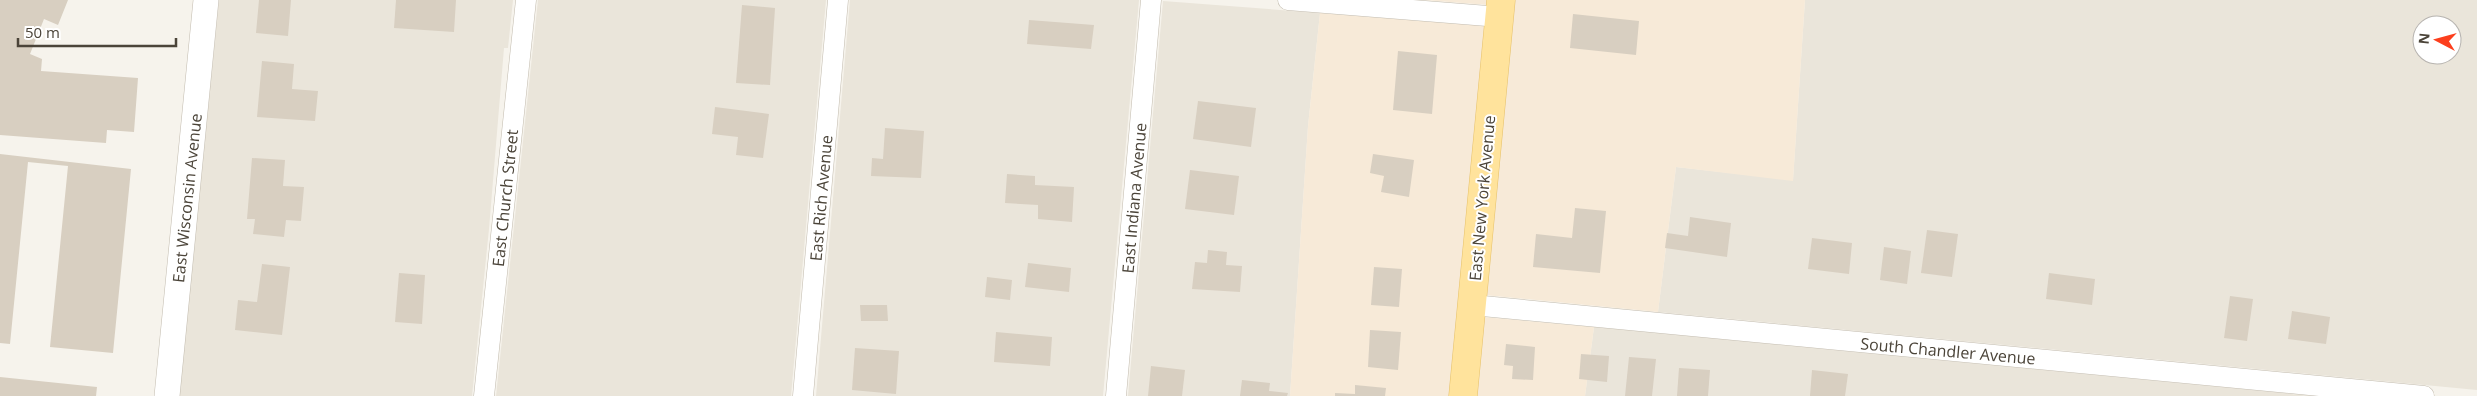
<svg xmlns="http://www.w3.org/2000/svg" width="2477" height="396" viewBox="0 0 2477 396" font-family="'Open Sans',sans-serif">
<rect width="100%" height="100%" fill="#f6f3ec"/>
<g fill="#eae5da" fill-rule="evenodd">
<polygon points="219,0 513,0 508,48 504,48 489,229 472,396 179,396"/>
<polygon points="538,0 826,0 791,396 496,396"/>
<polygon points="850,0 1139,0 1103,396 816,396"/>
<path d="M1805,0H2477V390L1658,312L1676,167L1793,180ZM2422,25H2452V55H2422Z"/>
<polygon points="1163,1 1320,13 1308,126 1290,396 1128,396"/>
<polygon points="1594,327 2313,396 1585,396"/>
</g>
<g fill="#f7ead8">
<polygon points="1424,0 1489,0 1489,5"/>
<polygon points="1513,0 1805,0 1793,181 1676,167 1658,312 1485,295"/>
<polygon points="1320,13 1486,26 1451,396 1290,396 1308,126"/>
<polygon points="1483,317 1594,327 1585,396 1476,396"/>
</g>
<g fill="#d8cfc1">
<polygon points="0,0 68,0 58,25 44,19 30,54 42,59 41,71 138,78 134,132 107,130 106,143 0,135"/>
<polygon points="259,0 291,0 288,36 256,33"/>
<polygon points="396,0 456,0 454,32 394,28"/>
<polygon points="742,5 775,8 770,85 736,83"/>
<polygon points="1573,14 1639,21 1636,55 1570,48"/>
<polygon points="1029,20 1094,25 1091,49 1027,44"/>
<polygon points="1398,51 1437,55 1432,114 1393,110"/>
<polygon points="262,61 294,64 292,89 318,91 315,121 257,117"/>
<polygon points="1198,101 1256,108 1251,147 1193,139"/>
<polygon points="715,107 769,114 763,158 736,155 738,137 712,134"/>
<polygon points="885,128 924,131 921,178 871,176 872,158 883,159"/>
<polygon points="0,154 131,169 113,353 50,347 68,166 28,162 10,344 0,343"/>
<polygon points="1373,154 1414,160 1409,197 1381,192 1384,176 1370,173"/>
<polygon points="252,158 285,160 283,186 304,187 301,221 286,220 284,237 253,234 255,219 247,219"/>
<polygon points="1190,170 1239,176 1234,215 1185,209"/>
<polygon points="1007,174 1035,176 1035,185 1074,187 1072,222 1038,219 1038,205 1005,203"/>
<polygon points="1575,208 1606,211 1600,273 1533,267 1536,234 1572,238"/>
<polygon points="1690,217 1731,223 1727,257 1665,248 1667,233 1688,236"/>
<polygon points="1927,230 1958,234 1952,277 1921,273"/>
<polygon points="1812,238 1852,243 1849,274 1808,269"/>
<polygon points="1884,247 1911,251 1907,284 1880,280"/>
<polygon points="1208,250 1227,252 1226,265 1242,266 1240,292 1192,289 1195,262 1207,263"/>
<polygon points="1028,263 1071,268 1069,292 1025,287"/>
<polygon points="262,264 290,267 282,335 235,330 238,300 257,302"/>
<polygon points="1374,267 1402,269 1399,307 1371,305"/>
<polygon points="399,273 425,275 422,324 395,322"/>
<polygon points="2049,273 2095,279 2092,305 2046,299"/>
<polygon points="987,277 1012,280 1010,300 985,297"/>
<polygon points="2230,296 2253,299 2247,341 2224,338"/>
<polygon points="860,305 887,305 888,321 861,321"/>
<polygon points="2292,311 2330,317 2326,344 2288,339"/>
<polygon points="1370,330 1401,332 1398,370 1368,367"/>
<polygon points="996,332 1052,337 1050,366 994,362"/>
<polygon points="1506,344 1535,347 1533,380 1512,379 1513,366 1504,365"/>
<polygon points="855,348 899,351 896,394 852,390"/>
<polygon points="1581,354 1609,356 1607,382 1579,379"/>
<polygon points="1629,357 1656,359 1652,396 1625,396"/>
<polygon points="1151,366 1185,370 1182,396 1148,396"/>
<polygon points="1679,368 1710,370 1708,396 1677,396"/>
<polygon points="1812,370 1848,374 1845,396 1810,396"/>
<polygon points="0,377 97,387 96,396 0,396"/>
<polygon points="1242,380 1270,383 1269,391 1288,393 1287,396 1240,396"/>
<polygon points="1355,385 1386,388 1385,396 1335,396 1335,393 1355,394"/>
</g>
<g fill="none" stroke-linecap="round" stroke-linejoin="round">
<defs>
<g id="minor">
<polyline points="1288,0 1500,17"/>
<polyline points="1472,305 2424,396"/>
<polyline points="484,396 526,0"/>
<polyline points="803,396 838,0"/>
<polyline points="1116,396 1151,0"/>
</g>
<polyline id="tertiary" points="167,396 206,0"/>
<polyline id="primary" points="1463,396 1501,0"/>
</defs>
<use href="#minor" stroke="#c2bbae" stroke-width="21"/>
<use href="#tertiary" stroke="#c2bbae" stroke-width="26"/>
<use href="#primary" stroke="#e6c16a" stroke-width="29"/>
<use href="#minor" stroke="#fff" stroke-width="20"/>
<use href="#tertiary" stroke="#fff" stroke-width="25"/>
<use href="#primary" stroke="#ffe39c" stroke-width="28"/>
</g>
<g text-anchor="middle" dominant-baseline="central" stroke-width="4" stroke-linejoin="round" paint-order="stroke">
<g font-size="16" fill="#4b4439" stroke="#fff">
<text transform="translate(187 198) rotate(-84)">East Wisconsin Avenue</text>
<text transform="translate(505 198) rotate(-84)">East Church Street</text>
<text transform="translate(821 198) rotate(-85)">East Rich Avenue</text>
<text transform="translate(1134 198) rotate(-85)">East Indiana Avenue</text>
<text transform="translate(1482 198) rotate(-85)">East New York Avenue</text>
<text transform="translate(1948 351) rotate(5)">South Chandler Avenue</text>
</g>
</g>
<g transform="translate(2437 40) rotate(276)"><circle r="24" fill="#ffffff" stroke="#b7b4b0"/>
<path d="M0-4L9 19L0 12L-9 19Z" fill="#fc3f1d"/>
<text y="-8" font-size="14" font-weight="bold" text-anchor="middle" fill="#4b4439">N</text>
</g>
<path d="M18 38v8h158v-8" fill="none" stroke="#4b4439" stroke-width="2.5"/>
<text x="25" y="38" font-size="15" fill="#4b4439" stroke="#ffffff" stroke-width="4" paint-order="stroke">50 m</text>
</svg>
